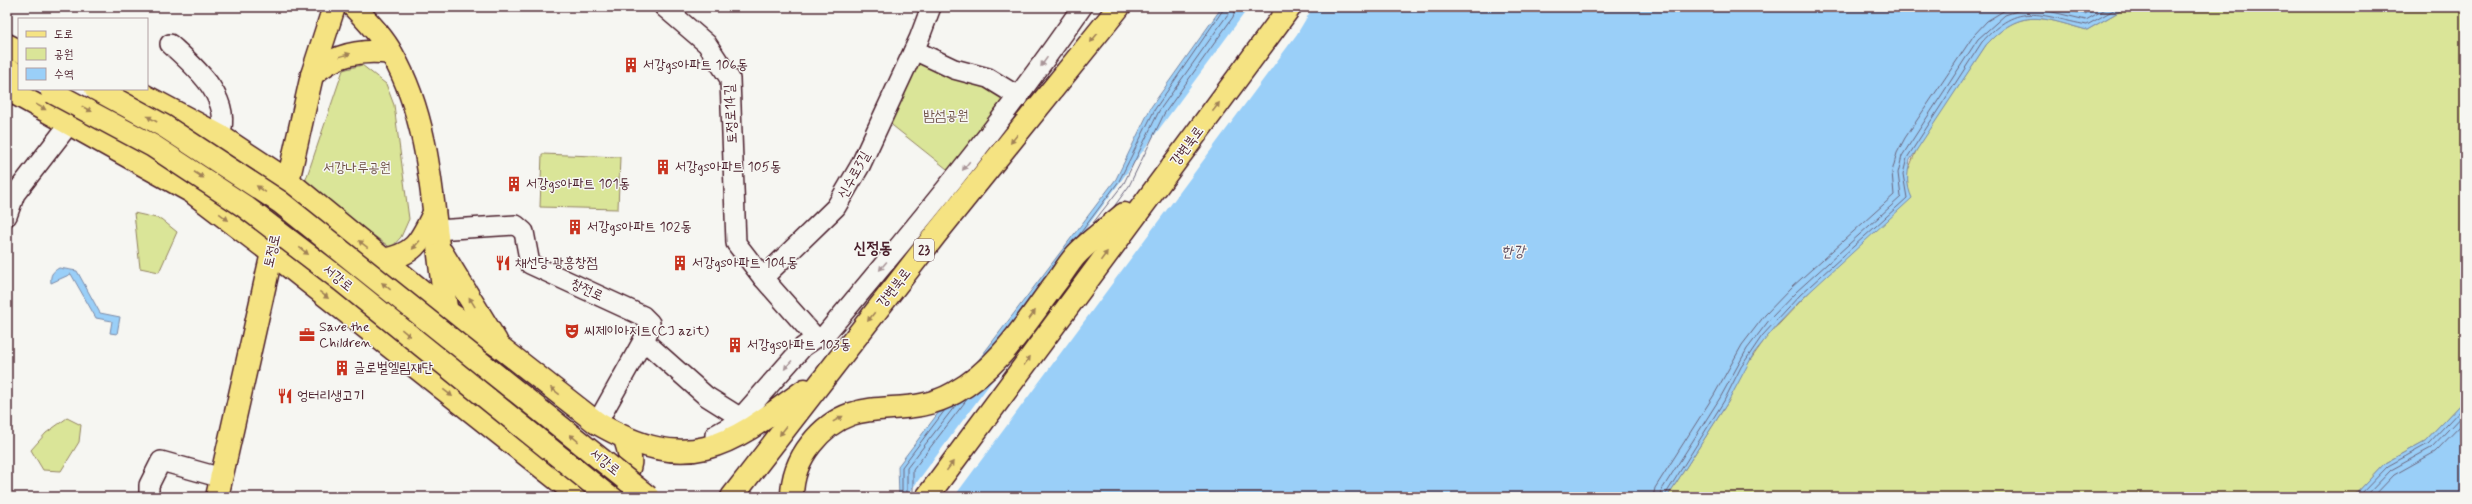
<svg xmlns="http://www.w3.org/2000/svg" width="2472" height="504" viewBox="0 0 2472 504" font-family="Mynerve,'Poor Story',sans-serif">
<rect width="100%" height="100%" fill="#f6f6f2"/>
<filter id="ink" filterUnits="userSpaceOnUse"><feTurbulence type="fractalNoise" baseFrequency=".025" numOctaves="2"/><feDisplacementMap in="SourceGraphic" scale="8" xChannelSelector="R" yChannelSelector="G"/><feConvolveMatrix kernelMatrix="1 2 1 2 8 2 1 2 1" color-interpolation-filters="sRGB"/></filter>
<g filter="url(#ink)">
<g fill="#dae598" stroke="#928262">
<path d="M2127,7H2465V399L2425,441L2385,463L2353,497H1667L1728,402L1744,369L1765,339L1908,187L1907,173L1918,146L1986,45C2022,6 2042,18 2087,30Z"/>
<polygon points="917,58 1011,99 952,173 888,122"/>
<polygon points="362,65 386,84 394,105 409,219 401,237 391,248 304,185 343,70"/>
<polygon points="542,154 620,157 618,209 540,207"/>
<polygon points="134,213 161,219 177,232 159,272 140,268"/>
<polygon points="67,418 81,425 79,442 61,471 43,470 31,450 46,433"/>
</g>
<g fill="#9acff8" stroke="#7a89a6">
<path d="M1222,7H2127L2087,30C2042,18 2022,6 1986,45L1910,160C1907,175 1906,185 1912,198L1803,298L1777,325L1754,353L1728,402L1667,497H899L898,466L1116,179L1151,107Z"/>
<path d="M59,268L77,271L100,313L120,317L117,334L110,333L112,321L96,318L71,274L51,283C50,275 52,272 59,268Z"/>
<polygon points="2465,399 2465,497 2353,497 2385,463 2425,441"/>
</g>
<polygon fill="#f6f6f2" points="1249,7 1313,7 1297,34 954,497 906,497 1083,258 1070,250"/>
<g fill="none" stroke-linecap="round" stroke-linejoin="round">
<g stroke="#6a657d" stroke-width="1">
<polyline points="2058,7 2085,14 2097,7"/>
<polyline points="1113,208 1129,186 1164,114 1233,17 1236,7"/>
<polyline points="1093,223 1124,183 1159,111 1228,14 1230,7"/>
<polyline points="1076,239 1119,181 1155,109 1225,7"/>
<polyline points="902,497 902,467 945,410"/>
<polyline points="907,497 907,468 955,406"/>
<polyline points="913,497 913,470 968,398"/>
<polyline points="1653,497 1655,488 1714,395 1742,345 1765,315 1792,287 1894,195 1892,172 1897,153 1905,138 1974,35 1987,21 2010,7"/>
<polyline points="1659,497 1661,491 1720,398 1747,349 1770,319 1796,292 1901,197 1898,173 1902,156 1978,39 2005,15 2023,9 2040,9 2086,20 2109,7"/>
<path d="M1664,497L1724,401L1741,367L1762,336L1800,295L1907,198L1903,174L1907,158L1982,42C2020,0 2039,16 2087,25L2119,7"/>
<polyline points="2358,497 2388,466 2428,444 2465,405"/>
<polyline points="2365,497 2391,470 2431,448 2465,412"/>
<polyline points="2373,497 2394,475 2435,452 2465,421"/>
</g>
<defs>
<g id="minor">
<polyline points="664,7 707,44 730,79 736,243 763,278 816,338"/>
<path d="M170,44C195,67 233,98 220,136"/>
<polyline points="914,50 954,69 988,78 1019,97"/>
<polyline points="7,216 15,194 70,123"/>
<polyline points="436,230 516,225 524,232 530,264 643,316 650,323 648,332 597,423"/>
<polyline points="763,278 836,207 860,166 919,39 931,7"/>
<polyline points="643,340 706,396 741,418"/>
<path d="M715,435L736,423L803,347L816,338L824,336C914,229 1003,122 1082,7"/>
<polyline points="149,497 149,485 161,461 222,478"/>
</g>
<g id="major">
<path d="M354,7C367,21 383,37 392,54C431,122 432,204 442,280C447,317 453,356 468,389"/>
<polyline points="7,45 19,51"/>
<polyline points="7,69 19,75"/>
<path d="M312,75C335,54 361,49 391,53"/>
<polyline points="7,89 192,192 272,253 572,491 587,497"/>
<polyline points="132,89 220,136 288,181 446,311 500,347 597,423"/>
<polyline points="442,253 496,341"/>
<path d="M383,260C416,254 420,241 434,213"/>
<polyline points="217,497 312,75 334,7"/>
<path d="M602,497C611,495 614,491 619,484C634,466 632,461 625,439"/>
</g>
<g id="highway">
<path d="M597,423C689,476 727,447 805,390"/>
<polyline points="572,491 577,497"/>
<polyline points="732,497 936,234 1119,7"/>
<path d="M792,497C792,477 799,459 811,444C855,388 902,423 954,393C998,369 1025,324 1054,285C1062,275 1068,264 1076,255C1090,240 1109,227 1124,214"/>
<polyline points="927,497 1290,7"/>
</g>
</defs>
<use href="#minor" stroke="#4a1f2b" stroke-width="22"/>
<use href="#major" stroke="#4a1f2b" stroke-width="25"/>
<use href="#highway" stroke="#4a1f2b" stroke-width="25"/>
<use href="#minor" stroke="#f6f6f2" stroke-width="19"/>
<use href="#major" stroke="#f5e382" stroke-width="22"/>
<use href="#highway" stroke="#f5e382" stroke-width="22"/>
<defs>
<g id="major-bridge">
<polyline points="96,89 164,126 280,202 648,497"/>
<polyline points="52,92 153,146 244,206 342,281 609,497"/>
</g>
</defs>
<use href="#major-bridge" stroke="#4a1f2b" stroke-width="25" stroke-linecap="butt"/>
<use href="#major-bridge" stroke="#f5e382" stroke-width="22"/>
</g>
<defs><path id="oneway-solid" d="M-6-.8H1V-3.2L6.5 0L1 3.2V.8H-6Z"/></defs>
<g fill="#a08156">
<use href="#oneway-solid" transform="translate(1094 38) rotate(129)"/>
<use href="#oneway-solid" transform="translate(345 55) rotate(-16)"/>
<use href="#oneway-solid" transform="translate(41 107) rotate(29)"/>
<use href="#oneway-solid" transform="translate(1216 107) rotate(-53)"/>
<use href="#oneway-solid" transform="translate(87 109) rotate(27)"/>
<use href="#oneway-solid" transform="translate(152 119) rotate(-150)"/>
<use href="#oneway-solid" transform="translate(1014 139) rotate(129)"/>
<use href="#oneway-solid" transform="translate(199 175) rotate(33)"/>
<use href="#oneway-solid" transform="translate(261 189) rotate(-145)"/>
<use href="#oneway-solid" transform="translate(224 217) rotate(37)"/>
<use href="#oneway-solid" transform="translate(363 244) rotate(-142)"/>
<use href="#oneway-solid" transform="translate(416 245) rotate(131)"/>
<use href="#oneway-solid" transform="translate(304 251) rotate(38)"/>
<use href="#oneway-solid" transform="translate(1104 256) rotate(-54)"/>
<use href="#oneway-solid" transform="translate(386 286) rotate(-141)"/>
<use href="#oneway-solid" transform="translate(324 295) rotate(38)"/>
<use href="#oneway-solid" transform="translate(472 302) rotate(-122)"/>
<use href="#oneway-solid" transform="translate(1032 315) rotate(-54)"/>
<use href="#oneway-solid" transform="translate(871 317) rotate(128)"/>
<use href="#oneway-solid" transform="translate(406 333) rotate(39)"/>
<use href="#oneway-solid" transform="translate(1027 361) rotate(-54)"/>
<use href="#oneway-solid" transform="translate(555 391) rotate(-142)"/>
<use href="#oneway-solid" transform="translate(448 393) rotate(38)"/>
<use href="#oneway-solid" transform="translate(838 419) rotate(-29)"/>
<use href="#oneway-solid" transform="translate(783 431) rotate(128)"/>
<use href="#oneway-solid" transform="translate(574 438) rotate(-141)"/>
<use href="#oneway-solid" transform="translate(950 466) rotate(-54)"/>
</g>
<g fill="#a99598">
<use href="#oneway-solid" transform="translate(1044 62) rotate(125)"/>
<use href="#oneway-solid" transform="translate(966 166) rotate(129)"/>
<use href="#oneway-solid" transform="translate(883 266) rotate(130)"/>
<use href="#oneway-solid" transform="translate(788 365) rotate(131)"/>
</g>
</g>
<defs>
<symbol id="building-bare" viewBox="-9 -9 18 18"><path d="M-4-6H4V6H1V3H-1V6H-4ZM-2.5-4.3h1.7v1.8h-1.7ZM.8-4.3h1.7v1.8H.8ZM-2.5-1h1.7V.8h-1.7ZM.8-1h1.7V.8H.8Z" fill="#c8321e" stroke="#f6f6f2" stroke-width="2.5" paint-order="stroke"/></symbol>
<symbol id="restaurant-bare" viewBox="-9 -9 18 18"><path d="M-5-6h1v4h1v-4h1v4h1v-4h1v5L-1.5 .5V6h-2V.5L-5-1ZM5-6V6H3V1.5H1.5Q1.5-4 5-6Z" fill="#c8321e" stroke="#f6f6f2" stroke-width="2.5" paint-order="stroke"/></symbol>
<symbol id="theatre-bare" viewBox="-9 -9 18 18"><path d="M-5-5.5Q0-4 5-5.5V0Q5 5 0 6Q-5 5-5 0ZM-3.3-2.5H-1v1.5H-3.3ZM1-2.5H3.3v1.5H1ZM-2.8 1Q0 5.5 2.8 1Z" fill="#c8321e" stroke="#f6f6f2" stroke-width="2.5" paint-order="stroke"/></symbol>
<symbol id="office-bare" viewBox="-9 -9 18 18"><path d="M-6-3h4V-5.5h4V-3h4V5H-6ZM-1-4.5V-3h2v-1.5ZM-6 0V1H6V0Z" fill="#c8321e" stroke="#f6f6f2" stroke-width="2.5" paint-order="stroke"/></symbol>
</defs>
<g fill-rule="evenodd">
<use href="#building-bare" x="620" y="54" width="22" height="22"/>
<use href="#building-bare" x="652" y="156" width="22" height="22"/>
<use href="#building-bare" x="503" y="173" width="22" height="22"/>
<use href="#building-bare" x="564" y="216" width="22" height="22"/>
<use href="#restaurant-bare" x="492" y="252" width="22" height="22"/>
<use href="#building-bare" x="669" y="252" width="22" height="22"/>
<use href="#theatre-bare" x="561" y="320" width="22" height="22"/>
<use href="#office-bare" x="296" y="324" width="22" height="22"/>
<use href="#building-bare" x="724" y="334" width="22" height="22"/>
<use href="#building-bare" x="331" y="357" width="22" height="22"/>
<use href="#restaurant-bare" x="274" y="385" width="22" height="22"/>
</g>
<g text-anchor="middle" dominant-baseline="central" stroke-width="3" stroke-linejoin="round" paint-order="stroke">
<rect fill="#f6f6f2" stroke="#7e6067" stroke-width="1" x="914" y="239" width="20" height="22" rx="3"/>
<g font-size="13" font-weight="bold" fill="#4a1f2b">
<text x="924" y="250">23</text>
</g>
<g font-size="14" fill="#4a1f2b" stroke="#f6f6f2" text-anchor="start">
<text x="643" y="65">서강gs아파트 106동</text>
<text x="675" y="167">서강gs아파트 105동</text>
<text x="526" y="184">서강gs아파트 101동</text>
<text x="587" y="227">서강gs아파트 102동</text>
<text x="515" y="263">채선당 광흥창점</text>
<text x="692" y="263">서강gs아파트 104동</text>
<text x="319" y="327">Save the<tspan x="319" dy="16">Children</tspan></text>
<text x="584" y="331">씨제이아지트(CJ azit)</text>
<text x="747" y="345">서강gs아파트 103동</text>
<text x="354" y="368">글로벌엘림재단</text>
<text x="297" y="396">엉터리생고기</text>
</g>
<g font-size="14" fill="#4a1f2b" stroke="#f6f6f2">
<text transform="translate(731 114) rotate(-93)">토정로14길</text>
<text transform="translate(1187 146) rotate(-53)">강변북로</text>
<text transform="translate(854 175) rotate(-61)">신수로3길</text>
<text transform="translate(272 251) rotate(-77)">토정로</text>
<text transform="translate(338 278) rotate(39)">서강로</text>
<text transform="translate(894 288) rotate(-52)">강변북로</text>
<text transform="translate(587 290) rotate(25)">창전로</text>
<text transform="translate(605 462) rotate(39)">서강로</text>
</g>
<g font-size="14" fill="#6e5046" stroke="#f6f6f2">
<text x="946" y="116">밤섬공원</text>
<text x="357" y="168">서강나루공원</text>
</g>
<g font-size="15" font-style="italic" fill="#5e4b5e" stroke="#f6f6f2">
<text x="1513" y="252">한강</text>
</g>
<g font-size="16" font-weight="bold" fill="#4a1f2b" stroke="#f6f6f2">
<text x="873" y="248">신정동</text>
</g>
</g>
<rect width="2472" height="504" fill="none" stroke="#f6f6f2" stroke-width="24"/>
<rect x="12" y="12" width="2448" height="480" fill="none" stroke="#4a1f2b" stroke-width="1.5" filter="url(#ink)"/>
<rect x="18" y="18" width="130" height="72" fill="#f6f6f2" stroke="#b1a0a2"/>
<rect x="26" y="31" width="20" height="6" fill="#f5e382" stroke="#b1a0a2"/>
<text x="54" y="38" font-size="12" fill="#4a1f2b">도로</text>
<rect x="26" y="48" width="20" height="12" fill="#dae598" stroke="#b1a0a2"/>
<text x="54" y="58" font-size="12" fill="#4a1f2b">공원</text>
<rect x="26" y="68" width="20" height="12" fill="#9acff8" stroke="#b1a0a2"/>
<text x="54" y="78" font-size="12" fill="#4a1f2b">수역</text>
</svg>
